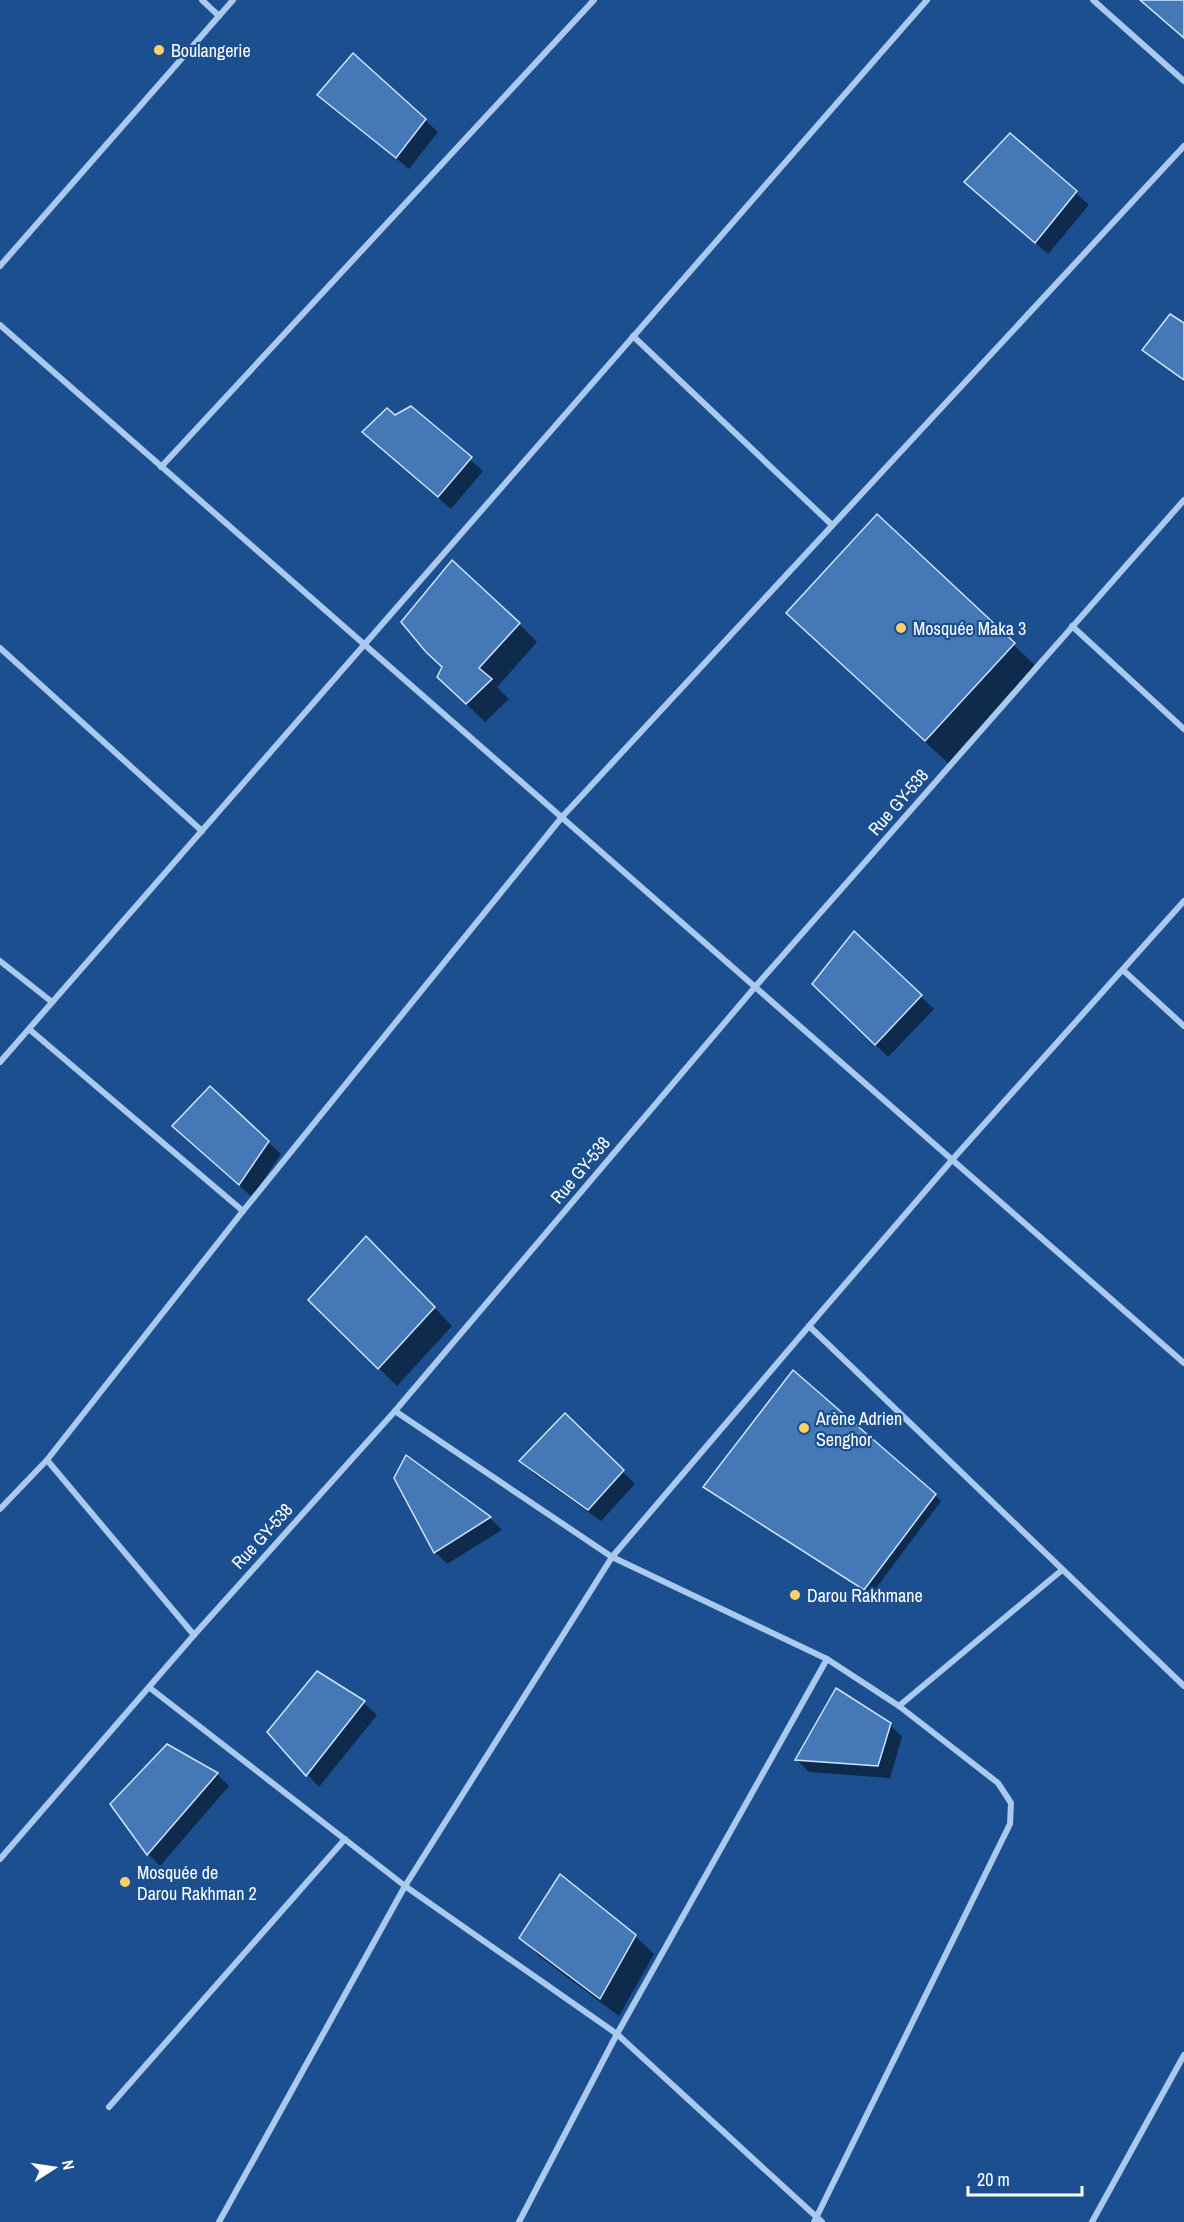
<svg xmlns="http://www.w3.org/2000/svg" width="1184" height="2222" viewBox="0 0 1184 2222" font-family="'Archivo Narrow',sans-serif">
<rect width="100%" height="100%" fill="#1b4f8f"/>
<g fill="#0007">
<polygon points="319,94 425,120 438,132 409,169"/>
<polygon points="1010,135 1089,205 1048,254 978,194"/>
<polygon points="1184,325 1184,382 1144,349"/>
<polygon points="411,408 483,471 451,509 377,444 395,417"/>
<polygon points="877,516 1038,668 949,764 812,637"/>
<polygon points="519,624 537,642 497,687 509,699 485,722 457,695 444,668"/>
<polygon points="854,933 934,1009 888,1057 814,984"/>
<polygon points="186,1138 268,1142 281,1154 252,1197"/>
<polygon points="385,1256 452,1326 397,1386 310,1300"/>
<polygon points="565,1415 635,1484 601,1521 533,1473 521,1461"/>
<polygon points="406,1457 490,1518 502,1530 447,1564 435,1552"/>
<polygon points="705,1487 935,1495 941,1501 871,1595"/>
<polygon points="318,1673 364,1703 377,1715 319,1787 269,1732"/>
<polygon points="890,1724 902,1737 890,1778 809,1772 797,1760"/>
<polygon points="217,1774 229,1786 160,1866 148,1854"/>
<polygon points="635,1936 654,1954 619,2016 539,1956 521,1937"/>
</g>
<g fill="#4478b7" stroke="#cfe3fa" stroke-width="1.5">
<polygon points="1140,0 1184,0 1184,38"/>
<polygon points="353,53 426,119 396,158 317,95"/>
<polygon points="1010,133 1077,191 1035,243 964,182"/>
<polygon points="1170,314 1184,323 1184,380 1142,350"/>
<polygon points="411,406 472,457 438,497 362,432 387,408 395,415"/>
<polygon points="877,514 1015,643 925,741 786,613"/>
<polygon points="452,560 520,623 479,668 492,679 466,704 437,677 442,667 426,652 401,622"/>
<polygon points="854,931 922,995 875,1045 812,984"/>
<polygon points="210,1086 269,1141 239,1185 172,1126"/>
<polygon points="366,1236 435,1307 378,1369 308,1300"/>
<polygon points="793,1370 936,1494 864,1590 703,1487"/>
<polygon points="565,1413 624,1470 588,1510 519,1461"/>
<polygon points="406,1455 491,1517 434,1553 394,1478"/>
<polygon points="317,1671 365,1701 306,1776 267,1732"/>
<polygon points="836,1688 891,1723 878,1766 795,1760"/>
<polygon points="167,1744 218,1773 147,1855 110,1804"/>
<polygon points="560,1874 636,1935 600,1999 519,1938"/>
</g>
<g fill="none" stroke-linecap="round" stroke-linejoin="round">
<g stroke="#a9c9ee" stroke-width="6">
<polyline points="202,0 219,16"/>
<polyline points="1093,0 1184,81"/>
<polyline points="0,266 233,0"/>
<polyline points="0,325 1184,1363"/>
<polyline points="633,336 832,525"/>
<polyline points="161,467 594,0"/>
<polyline points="1072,626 1184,729"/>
<polyline points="0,648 202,831"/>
<polyline points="1184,901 952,1160 809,1326 1184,1686"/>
<polyline points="0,961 52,1002"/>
<polyline points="1124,971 1184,1026"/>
<polyline points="29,1029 243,1211"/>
<polyline points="0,1062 927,0"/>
<polyline points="809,1326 612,1557 827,1659 899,1706 998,1783 1011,1803 1010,1824 814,2222"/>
<polyline points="47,1460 194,1635"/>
<polyline points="0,1509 47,1460 243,1211 562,817 1184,146"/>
<polyline points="150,1688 405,1886 617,2034 822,2222"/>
<polyline points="899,1706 1062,1570"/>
<polyline points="0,1859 194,1635 395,1411 755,987 1184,500"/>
<polyline points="109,2107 345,1839"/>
<polyline points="219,2222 405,1886 612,1557 395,1411"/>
<polyline points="519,2222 617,2034 827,1659"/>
<polyline points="1092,2222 1184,2055"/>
</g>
</g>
<g fill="#ffd166" stroke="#1b4f8f" stroke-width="2">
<circle cx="159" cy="50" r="6"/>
<circle cx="901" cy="628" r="6"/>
<circle cx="804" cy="1428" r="6"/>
<circle cx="795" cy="1595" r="6"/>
<circle cx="125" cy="1882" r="6"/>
</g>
<g text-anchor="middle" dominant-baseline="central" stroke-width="4.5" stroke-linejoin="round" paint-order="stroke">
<g font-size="18" fill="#fff" stroke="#1b4f8f" text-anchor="start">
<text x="171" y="50">Boulangerie</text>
<text x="913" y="628">Mosquée Maka 3</text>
<text x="816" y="1418">Arène Adrien<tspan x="816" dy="21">Senghor</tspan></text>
<text x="807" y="1595">Darou Rakhmane</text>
<text x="137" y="1872">Mosquée de<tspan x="137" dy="21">Darou Rakhman 2</tspan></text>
</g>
<g font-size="18" fill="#fff" stroke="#1b4f8f">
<text transform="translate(898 802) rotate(-49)">Rue GY-538</text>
<text transform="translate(580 1170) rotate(-50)">Rue GY-538</text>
<text transform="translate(262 1536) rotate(-48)">Rue GY-538</text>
</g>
</g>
<g transform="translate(54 2168) rotate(78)" stroke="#1b4f8f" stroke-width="4.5" paint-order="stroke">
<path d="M0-4.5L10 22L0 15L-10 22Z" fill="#ffffff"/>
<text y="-9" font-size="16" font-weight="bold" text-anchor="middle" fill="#ffffff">N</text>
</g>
<path d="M968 2186v9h114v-9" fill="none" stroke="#ffffff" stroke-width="3"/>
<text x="977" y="2186" font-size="18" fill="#ffffff" stroke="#1b4f8f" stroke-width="4.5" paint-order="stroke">20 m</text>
</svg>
